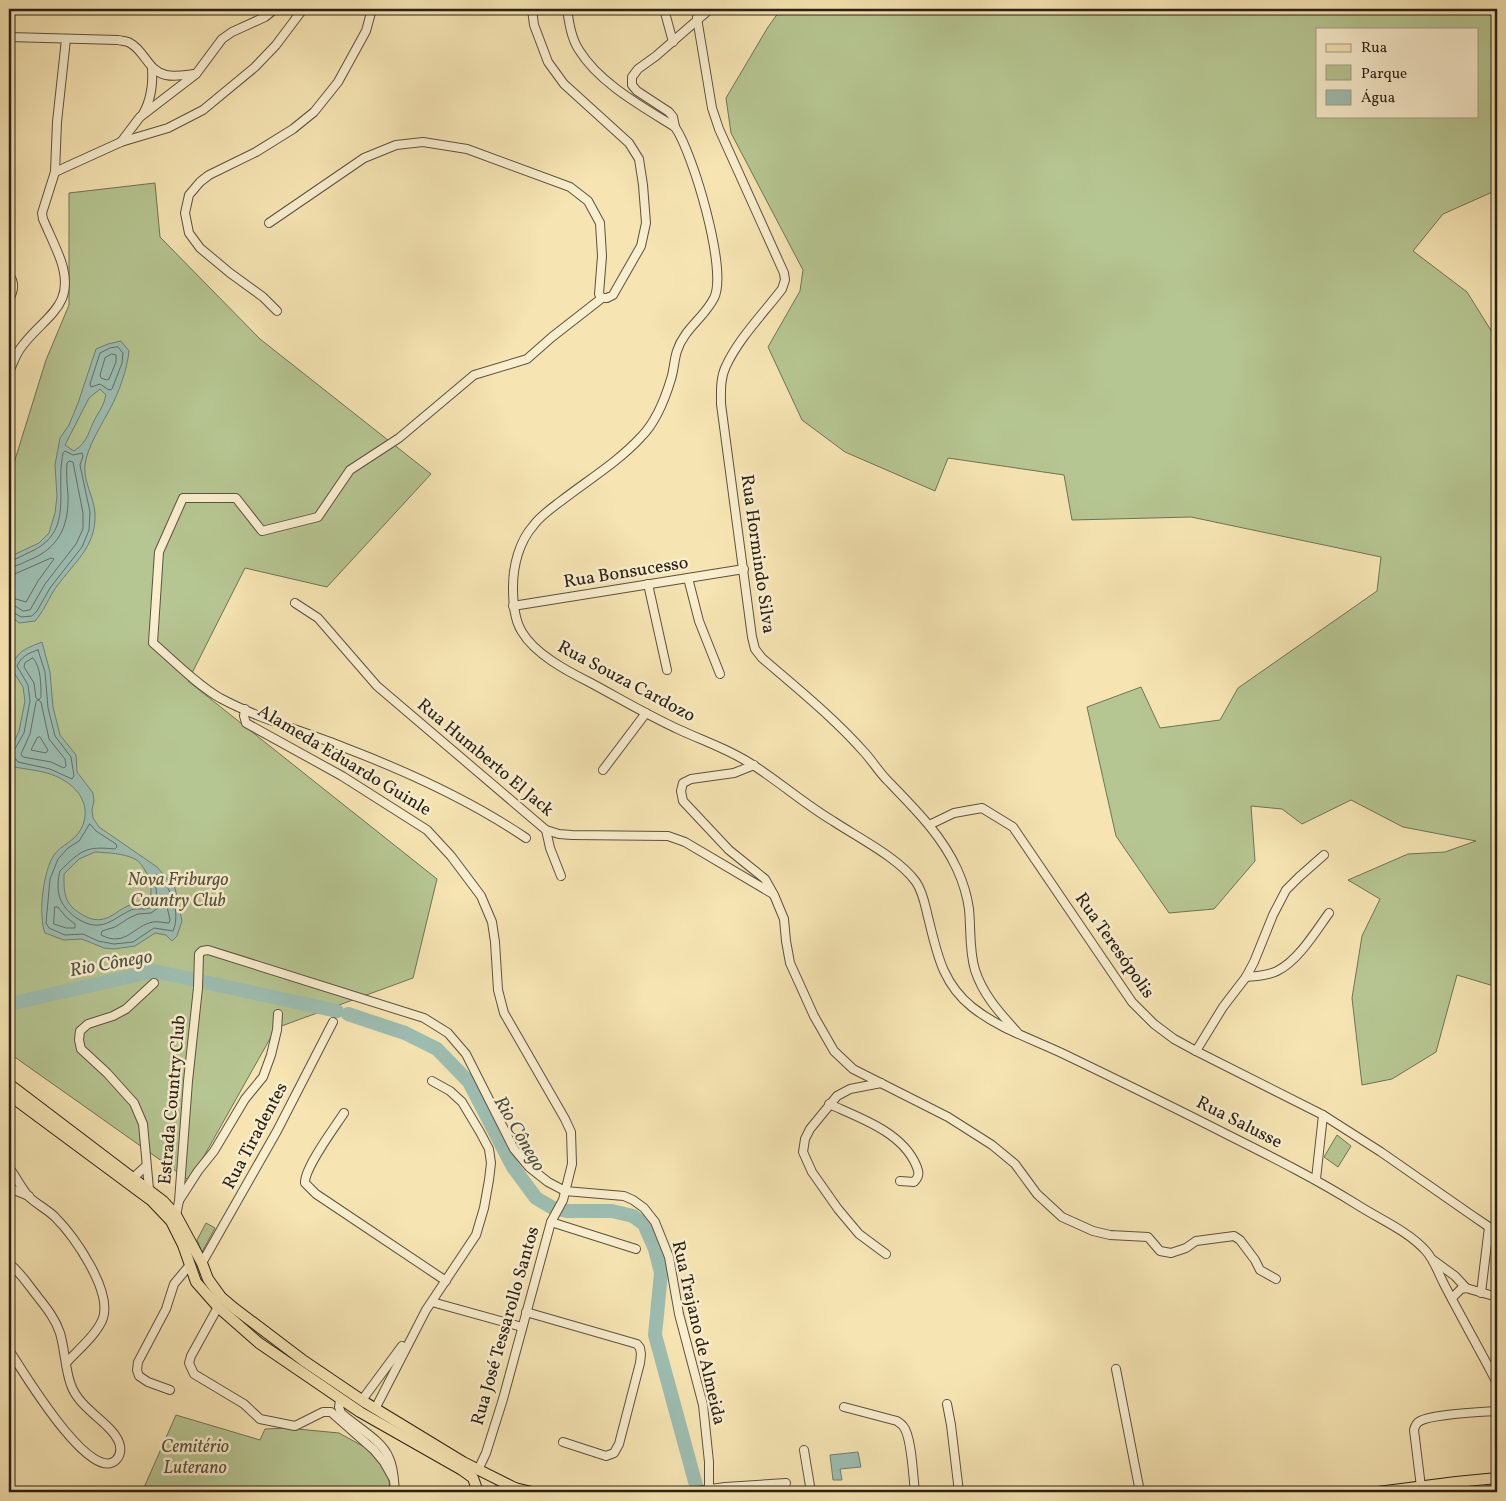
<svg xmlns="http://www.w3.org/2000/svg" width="1506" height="1501" viewBox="0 0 1506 1501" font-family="Vollkorn,serif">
<rect width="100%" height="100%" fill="#f6e5b3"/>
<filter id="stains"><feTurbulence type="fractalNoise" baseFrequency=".004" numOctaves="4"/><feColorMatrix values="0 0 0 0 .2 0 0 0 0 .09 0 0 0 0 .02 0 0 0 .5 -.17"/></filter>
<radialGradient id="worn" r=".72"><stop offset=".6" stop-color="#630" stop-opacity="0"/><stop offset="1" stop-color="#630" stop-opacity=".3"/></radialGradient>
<g fill="#b6c692" stroke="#707354" fill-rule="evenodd">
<path d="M781,9H1482L1497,11V190L1443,214L1413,251L1467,292L1497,340V987L1457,975L1436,1052L1392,1079L1362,1085L1352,998L1362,936L1380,899L1348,880L1408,854L1445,852L1476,841L1403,827L1351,800L1302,824L1282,809L1251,806L1255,861L1214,909L1169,913L1116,836L1087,707L1141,687L1160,728L1220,720L1238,688L1377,591L1381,557L1191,517L1072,520L1064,475L948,458L935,491L845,452L802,420L768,347L800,291L803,270L731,133L726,98L768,27ZM1317,29H1477V116H1317Z"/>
<polygon points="155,183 160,237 260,339 431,474 327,587 245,568 188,681 437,879 413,978 276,1028 190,1181 9,1053 9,479 46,360 69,305 69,193"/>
<polygon points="1337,1135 1351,1146 1338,1167 1324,1157"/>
<polygon points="206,1223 215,1228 202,1252 197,1240"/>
<polygon points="176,1415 260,1440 265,1429 287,1428 339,1433 368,1449 388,1471 390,1490 389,1492 142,1492"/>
<polygon points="1497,1485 1497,1492 1422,1492"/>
</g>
<g fill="#9dbeb2" stroke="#6f7f74" fill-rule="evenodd">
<path d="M121,341L129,351C127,370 119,392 110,409C102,424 87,447 85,465C83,481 94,497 95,513C97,549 70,565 53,592C47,602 43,612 35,621L19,623L9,614V557L39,543L49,533L55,513L57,496L55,465L60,438L69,425L78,403L96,349L108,344ZM100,389L106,395C104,404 101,409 96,417C88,431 89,441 74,451L65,445L89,398Z"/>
<path d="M42,642L50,672L53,707L60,735L76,755L77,772L93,793L94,801L92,810L93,818L99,827L157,867L175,888L182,921L177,936L172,941L166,935L155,933L135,946L114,949L104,948L82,939L64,940L45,933C38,916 43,871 54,855C61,845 75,841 81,829C95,802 72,780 47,773C36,770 25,769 14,767L9,753L19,731L25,701L23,687L11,668C18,650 25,649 42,642ZM95,852C109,853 122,853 135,859C146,865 159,895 145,904C116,899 111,935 78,912C63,902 64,889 64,874L79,859Z"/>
<polygon points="858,1452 861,1467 840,1469 842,1480 833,1480 830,1455"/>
</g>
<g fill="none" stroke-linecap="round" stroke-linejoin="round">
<g stroke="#646f64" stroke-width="1">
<polygon points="118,347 123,353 122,363 112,389 109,390 100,384 91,387 90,384 100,353 110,348"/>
<polygon points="112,354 116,355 116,362 109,379 107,380 101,378 100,375 105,358"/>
<path d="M9,561C16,560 23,555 30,552C75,532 55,491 63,453L65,451L73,455L82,453L83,456L80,465L90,512L89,530L82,547L50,588L37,611L32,616L21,617L13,612L9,611"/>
<path d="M9,567C17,567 26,561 34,558C61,545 69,523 68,494C67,484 66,473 67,463L69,461L73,462L83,513V529L76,544L45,584L30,610L23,611L15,606L9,605"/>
<polyline points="9,575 17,573 51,558 54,559 38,581 26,602 9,597"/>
<path d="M38,650L45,672L48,708L55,736L71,757L74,776L72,779L50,769L18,762L12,754L24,733L30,701L28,685L17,666C21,657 28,653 38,650Z"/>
<path d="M33,658C41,667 41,685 41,697L39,700L36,698L34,683L24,667L25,663Z"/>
<polygon points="38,700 41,702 49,739 65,759 66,766 64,768 51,762 23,757 21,754 30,734 36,702"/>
<polygon points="40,737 48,750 46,753 31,750 37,738"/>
<path d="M90,824L96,831L116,844L117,847L115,849C86,846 81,850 60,871C58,877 57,891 60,898C64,911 84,927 99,925C110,924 117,917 127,912C134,908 137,909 145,909C162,907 156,886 153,876L156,874C171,886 181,913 173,931L154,928L133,942L114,944L98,941L83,934L65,935L49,928L46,923L50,879L58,859L68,848L79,841Z"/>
<path d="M162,900L166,902L170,920L169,923C164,923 158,921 153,922C134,925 126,948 101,935L102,931L115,927L129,918L138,914L151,913L158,908Z"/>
<polygon points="55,907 58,907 66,917 75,924 75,928 66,928 54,924"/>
</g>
<g stroke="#9dbeb2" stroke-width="14">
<polyline points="9,1004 154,971 337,1011"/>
<polyline points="348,1014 405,1033 437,1049 469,1082 513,1167 536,1198 553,1208 567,1211 612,1211 633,1216 644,1224 655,1249 661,1273 655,1335 697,1489"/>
</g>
<defs>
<g id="minor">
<path d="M567,9C569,22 571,38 579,50C599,83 643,107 675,127C693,153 728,271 714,298C704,318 684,329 677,351C674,360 674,370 671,379C665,399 656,422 641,437C618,462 588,480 561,501C552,508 540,516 533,526C519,542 513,566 513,587C513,603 514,619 522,632C535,654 567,671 589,682C619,698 649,716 680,730C706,742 733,751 756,767C782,784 806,805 833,821C857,837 899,858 916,882C923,892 925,905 928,917C937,953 942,983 972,1007C1002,1031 1039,1041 1072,1058C1126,1084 1179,1110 1232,1137C1274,1158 1316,1179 1356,1204C1379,1219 1407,1230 1426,1251C1434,1260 1438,1272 1444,1284C1461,1317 1480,1350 1497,1383"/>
<polyline points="664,9 673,42"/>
<path d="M697,18L712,108L719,129L784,273L785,280L782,289C763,314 739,338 726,366C720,378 721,392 721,404L752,637L755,649L762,658C797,688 834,718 865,753C873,762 879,772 887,780C913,807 941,834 957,869C963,882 967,895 969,909C971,929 969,950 975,970C983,995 1000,1013 1017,1032"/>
<path d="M9,37L118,40C122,41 127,41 130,43C145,51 148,71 166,75C175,77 185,75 194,74"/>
<path d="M143,114C151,100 153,83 152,68"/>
<polyline points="675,127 673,117 669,112 637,91 632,85 632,77 638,69 656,56 710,9"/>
<polyline points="121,142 140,117 196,74 222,39 232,32 265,17 275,9"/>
<polyline points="55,172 121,142 168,128 203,110 255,67 276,45 303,9"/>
<polyline points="269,223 364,158 396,145 423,142 467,149 570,187 588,201 600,223 602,256 599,294 602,298 607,298 613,295 641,246 646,223 643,185 639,159 629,143 564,84 548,62 534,25 532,9"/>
<path d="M9,275C15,282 14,291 9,299"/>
<polyline points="277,311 263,297 230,273 200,248 189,233 185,213 189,195 200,182 209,175 256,152 293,129 314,112 338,82 366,31 372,9"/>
<path d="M9,372C13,363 16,353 23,345C46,315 76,306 61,261C56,247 49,233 43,219L42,213L55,172L57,122L66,39"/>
<polyline points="688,578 699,621 720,674"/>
<polyline points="648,584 667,670"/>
<polyline points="295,603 318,618 377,686 546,830 559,834 572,835 668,836 685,842 773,894"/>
<polyline points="513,606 744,569"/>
<polyline points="245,709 244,716 246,723 342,776 427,830 451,856 481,896 492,922 495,942 498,990 504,1013 565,1119 571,1132 572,1164 563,1200 551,1222 503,1399 486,1453 478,1470"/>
<polyline points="754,765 734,773 691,779 683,783 681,791 683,801 729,850 765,879 774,895 784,919 786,941 790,963 814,1016 834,1051 853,1069 948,1117 992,1145 1015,1164 1037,1194 1062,1217 1093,1231 1110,1235 1148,1237 1160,1251 1171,1253 1186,1248 1196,1241 1234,1236 1240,1240 1255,1260 1260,1270 1276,1279"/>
<polyline points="603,770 646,713"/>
<polyline points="929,825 954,813 982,808 1013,827 1132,1002 1154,1024 1174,1039 1196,1051 1323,1115 1316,1179"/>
<polyline points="546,830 550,848 561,876"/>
<path d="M526,838C470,800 406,771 343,747C303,731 259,719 220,698C196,684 174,661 153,643L159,552L183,498H236L262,531L318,517L350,470L399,438L474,375L527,359L552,337L602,298"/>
<path d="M1246,977C1256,976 1267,976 1277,971C1298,961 1316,931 1329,913"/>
<polyline points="1196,1051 1223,1007 1246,977 1254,962 1273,915 1286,890 1299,877 1324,855"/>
<polyline points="881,1083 850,1089 837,1096 810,1129 805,1139 803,1152 812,1172 838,1209 859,1234 886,1254"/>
<path d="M829,1104C860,1118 902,1132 916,1165C919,1172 920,1176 914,1182L900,1181"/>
<path d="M344,1113C335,1127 304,1168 305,1183L316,1194L446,1281"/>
<polyline points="1323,1115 1381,1152 1470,1214 1489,1227 1497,1228"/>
<path d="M9,1167C15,1176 21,1187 28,1196C36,1204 47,1209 55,1217C74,1236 112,1290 103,1318C98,1333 78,1350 67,1362"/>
<polyline points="133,1178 146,1166"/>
<polyline points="9,1188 29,1196"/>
<polyline points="149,1189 143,1124 134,1103 107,1073 81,1049 79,1040 80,1031 88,1024 113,1016 126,1009 154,983"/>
<polyline points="180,1199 198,1171 214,1151 245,1099 263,1077 271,1055 277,1030 278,1014"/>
<polyline points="176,1215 179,1201 188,1081 198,988 199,954 202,951 208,950 424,1018 448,1033 466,1054 514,1149 529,1167 548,1182 565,1191 624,1196 633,1200 644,1208 655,1222 669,1257 679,1314 703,1405 709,1462 709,1492"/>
<polyline points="551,1222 636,1249"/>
<polyline points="1433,1260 1455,1276 1466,1288"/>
<path d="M9,1263C19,1272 23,1277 31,1288C42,1303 54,1315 60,1333C65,1350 65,1369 71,1385C80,1411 116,1425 120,1446C121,1452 120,1456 116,1460C90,1485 21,1368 9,1350"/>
<polyline points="202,1263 277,1131 333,1022"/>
<polyline points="1481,1293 1489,1227"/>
<polyline points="1452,1298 1461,1289 1466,1288 1497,1297"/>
<polyline points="432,1302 522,1327"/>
<polyline points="218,1307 191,1356 189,1363 194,1374 244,1404 260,1419 295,1426 323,1412 331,1412 374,1450 384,1462 393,1478"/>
<polyline points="526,1312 637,1344 640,1348 641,1354 640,1363 619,1444 614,1453 606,1456 563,1442"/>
<polyline points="1116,1369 1140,1492"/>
<polyline points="170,1390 148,1382 139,1376 137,1370 138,1362 166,1309 174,1284 189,1266"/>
<path d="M340,1400L339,1407L341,1413C355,1426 382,1440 389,1458C394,1468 394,1481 395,1492"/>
<polyline points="362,1400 402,1346"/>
<polyline points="947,1404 951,1425 959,1492"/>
<path d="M844,1407L897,1421C898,1422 903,1425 903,1426C912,1436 913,1478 915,1492"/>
<polyline points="375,1409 426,1310 476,1235 484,1208 489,1180 491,1163 489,1149 480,1132 462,1102 450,1091 432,1081"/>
<polyline points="804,1450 811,1492"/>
<path d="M1421,1487L1414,1430C1415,1426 1416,1423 1420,1421C1433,1414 1480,1412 1497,1411"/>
<polyline points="690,1492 725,1487 786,1483"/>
</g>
<g id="major">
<polyline points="9,1084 163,1201 176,1215 202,1263 208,1279 221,1297 234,1308 304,1361 366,1403 463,1462 515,1488"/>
<polyline points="9,1095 152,1201 171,1221 183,1245 196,1282 218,1307 259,1343 360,1412 462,1470 473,1478 478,1492"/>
<polyline points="495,1492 515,1488 532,1492"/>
<polyline points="1378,1492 1456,1482 1497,1478"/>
</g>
</defs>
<use href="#minor" stroke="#5d513e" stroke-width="10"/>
<use href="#major" stroke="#2a2017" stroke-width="12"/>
<use href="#minor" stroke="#f9eece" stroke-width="8"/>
<use href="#major" stroke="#f6e5b3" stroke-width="10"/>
</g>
<g text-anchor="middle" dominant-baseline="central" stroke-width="5" stroke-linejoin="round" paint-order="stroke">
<g font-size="18" fill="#2a2017" stroke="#f9eece">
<text transform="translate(757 554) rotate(82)">Rua Hormindo Silva</text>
<text transform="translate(626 573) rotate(-9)">Rua Bonsucesso</text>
<text transform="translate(626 682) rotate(28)">Rua Souza Cardozo</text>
<text transform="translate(485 758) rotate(40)">Rua Humberto El Jack</text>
<text transform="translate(344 761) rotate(31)">Alameda Eduardo Guinle</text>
<text transform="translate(1114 946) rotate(55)">Rua Teresópolis</text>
<text transform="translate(173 1100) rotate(-85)">Estrada Country Club</text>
<text transform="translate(1239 1123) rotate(27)">Rua Salusse</text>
<text transform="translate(256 1136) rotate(-62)">Rua Tiradentes</text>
<text transform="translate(506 1326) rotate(-74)">Rua José Tessarollo Santos</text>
<text transform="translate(698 1333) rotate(77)">Rua Trajano de Almeida</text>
</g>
<g font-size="18" font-style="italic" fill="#54523c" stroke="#f9eece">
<text x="178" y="880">Nova Friburgo<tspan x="178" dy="21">Country Club</tspan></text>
<text x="195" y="1447">Cemitério<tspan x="195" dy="21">Luterano</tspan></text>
</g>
<g font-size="19" font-style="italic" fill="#4c4f46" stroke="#f9eece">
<text transform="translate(111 964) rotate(-10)">Rio Cônego</text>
<text transform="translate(519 1134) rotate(60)">Rio Cônego</text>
</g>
</g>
<rect width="1506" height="1501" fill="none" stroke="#f6e5b3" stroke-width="30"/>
<rect x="10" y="10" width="1486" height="1481" fill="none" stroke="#2a2017" stroke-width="2.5"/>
<rect x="15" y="15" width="1476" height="1471" fill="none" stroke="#2a2017"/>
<rect x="1316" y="28" width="162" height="90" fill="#f9eece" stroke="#a69c85"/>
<rect x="1326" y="44" width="25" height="8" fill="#f6e5b3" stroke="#a69c85"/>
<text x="1361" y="52" font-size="15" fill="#2a2017">Rua</text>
<rect x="1326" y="65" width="25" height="15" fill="#b6c692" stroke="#a69c85"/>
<text x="1361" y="78" font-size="15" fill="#2a2017">Parque</text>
<rect x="1326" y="90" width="25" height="15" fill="#9dbeb2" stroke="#a69c85"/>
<text x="1361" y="102" font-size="15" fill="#2a2017">Água</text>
<rect width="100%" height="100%" filter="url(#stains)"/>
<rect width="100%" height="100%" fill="url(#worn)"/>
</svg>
